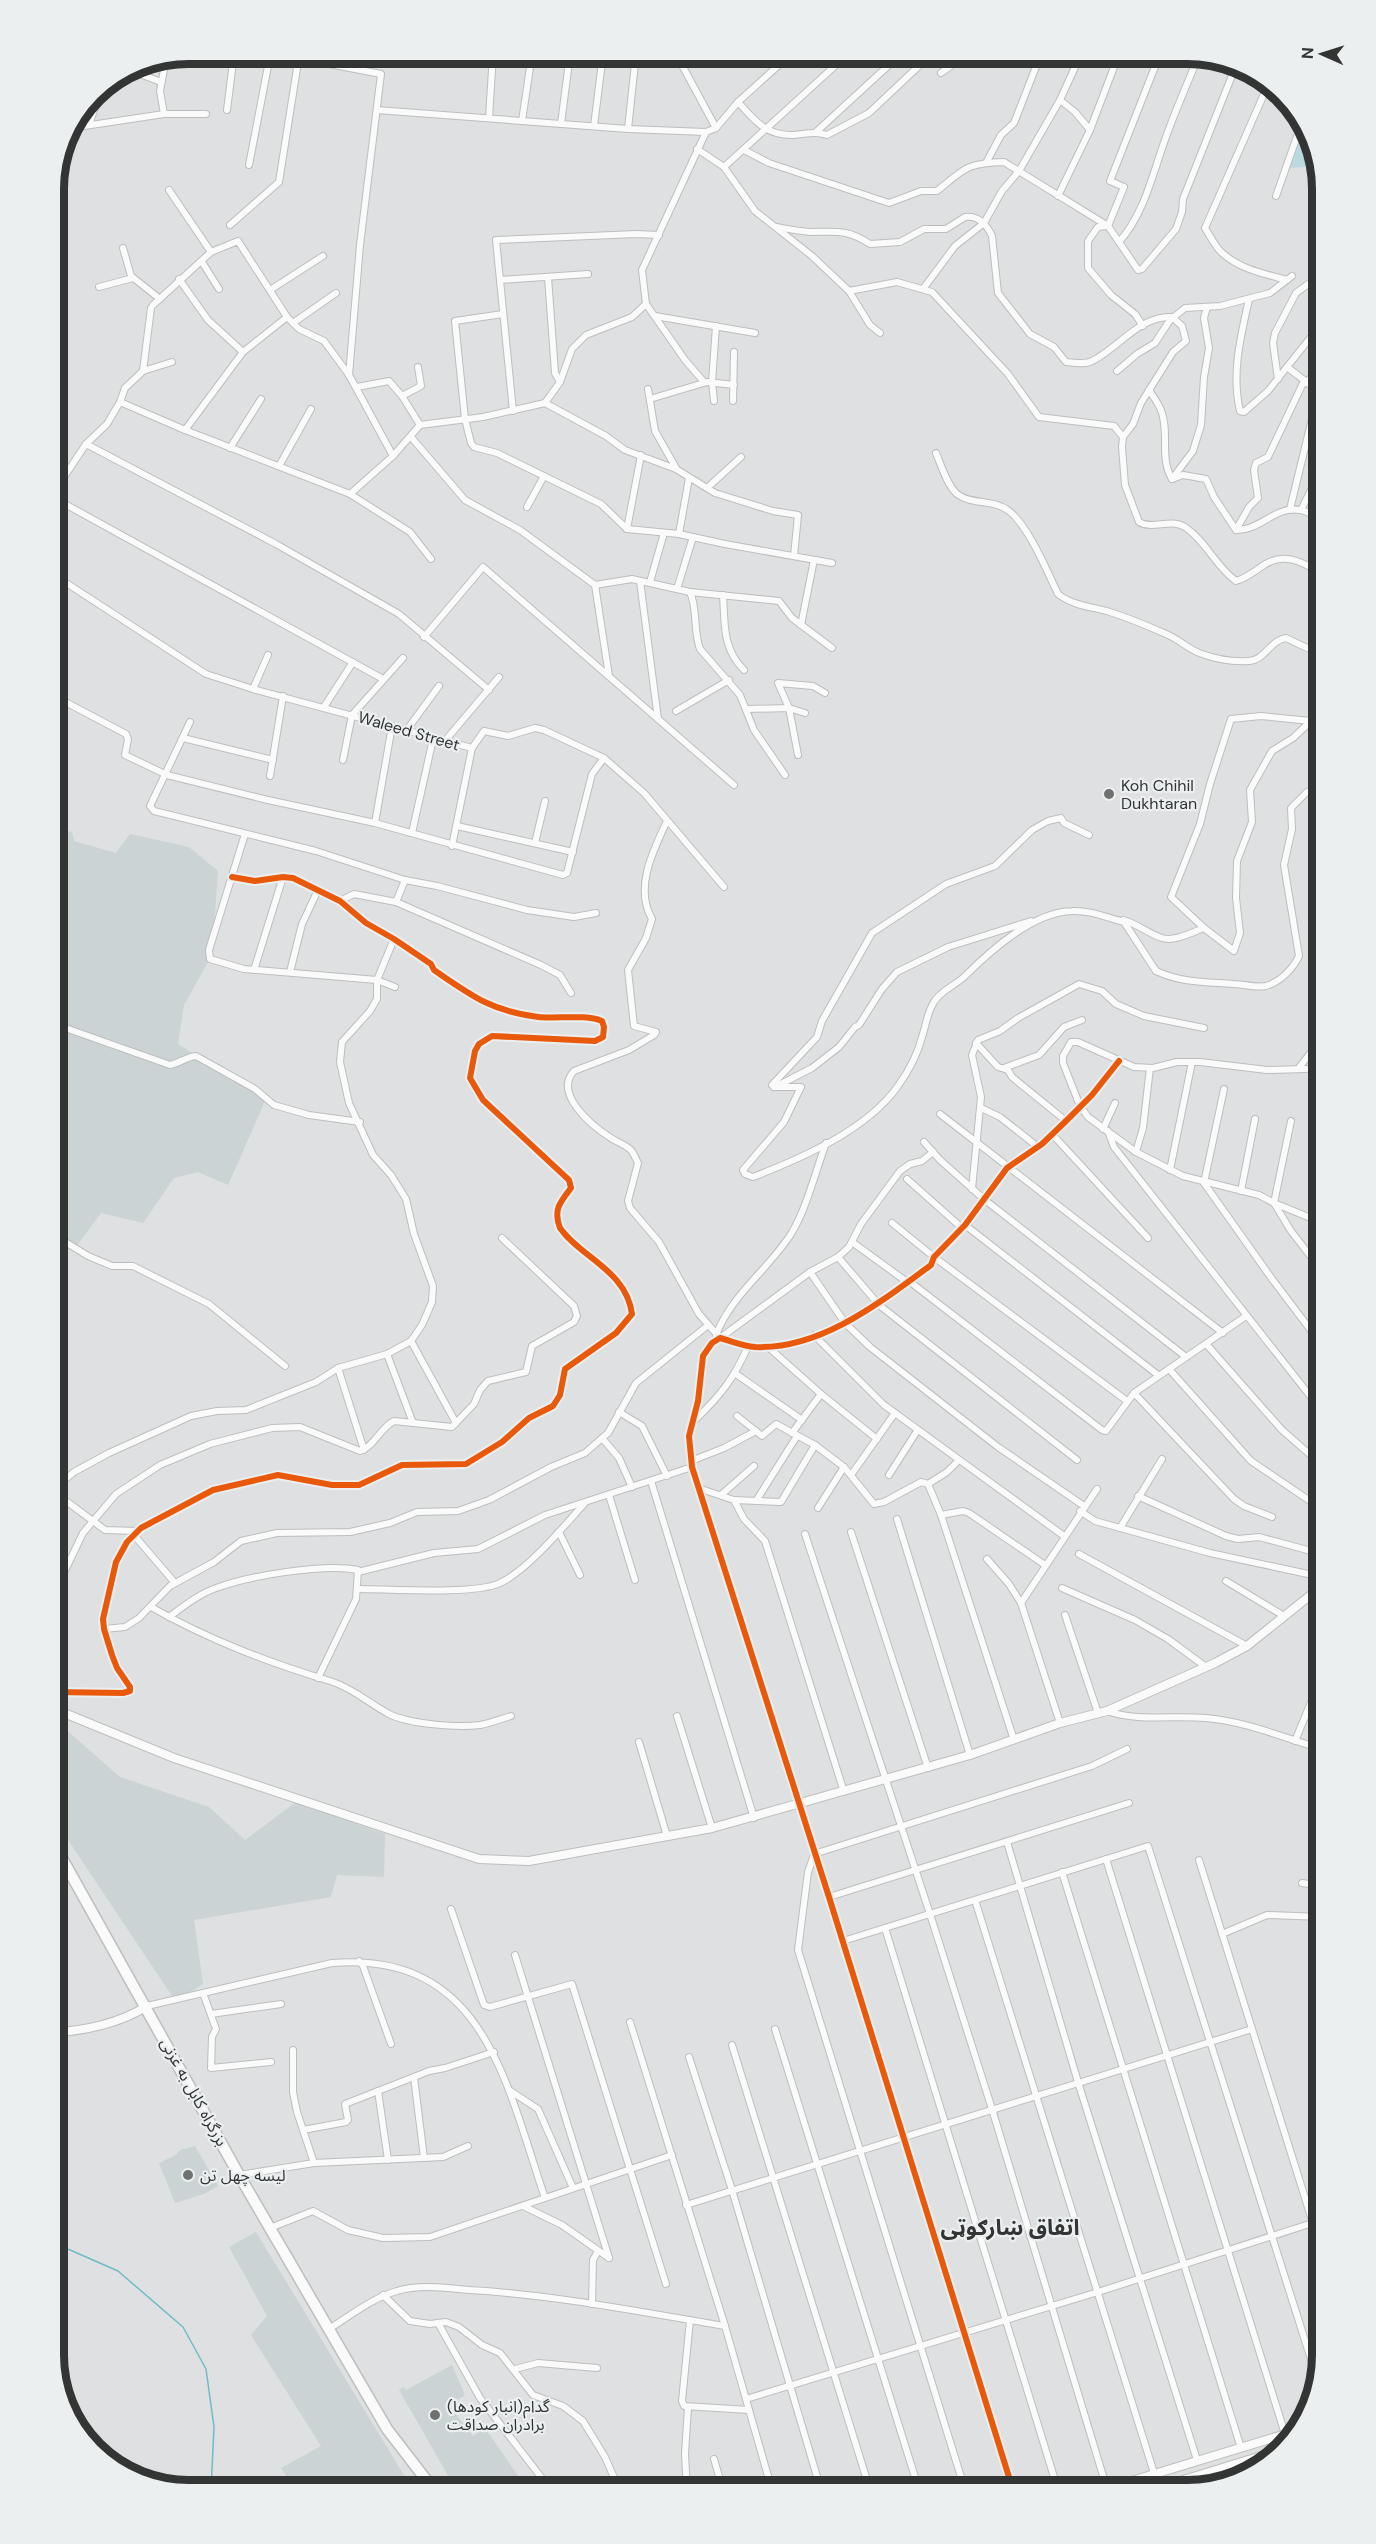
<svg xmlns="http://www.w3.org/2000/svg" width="1376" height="2544" viewBox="0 0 1376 2544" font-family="'DM Sans','Noto Sans Arabic',sans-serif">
<rect width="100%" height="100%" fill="#dfe0e1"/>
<g fill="#cbd3d4">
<polygon points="54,828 72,832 74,841 116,853 130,834 189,847 218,871 212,955 184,1005 178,1044 266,1099 228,1185 198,1172 174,1178 143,1223 101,1213 76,1247 54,1235"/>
<polygon points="54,1719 120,1777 209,1807 245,1840 296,1802 385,1834 384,1877 337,1875 331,1897 194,1920 203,1984 176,2002 54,1819"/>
<polygon points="195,2146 218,2186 204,2194 175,2203 159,2163 176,2155 180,2150"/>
<polygon points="256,2232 413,2490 296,2490 281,2468 321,2446 251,2335 267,2316 229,2247"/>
<polygon points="452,2365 465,2395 449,2406 473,2436 485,2428 528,2490 460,2490 450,2479 399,2390 404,2387 406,2390"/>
</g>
<polygon fill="#badadf" points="1304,128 1312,137 1317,166 1289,168"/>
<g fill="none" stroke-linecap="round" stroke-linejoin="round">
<polyline stroke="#6fbcc6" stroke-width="1.5" points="54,2237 61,2246 118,2271 183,2327 206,2369 214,2427 211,2490"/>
<defs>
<g id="minor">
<polyline points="191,54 324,63 381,74 360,245 349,375"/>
<polyline points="676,54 716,128"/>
<polyline points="769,54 779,65"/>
<polyline points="129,70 161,82"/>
<polyline points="941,73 967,54"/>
<path d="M1268,85L1205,228C1210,236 1215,246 1221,252C1239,269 1265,274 1287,280"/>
<polyline points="1060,100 1075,112 1090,130"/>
<path d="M738,102C755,121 766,136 794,135C806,134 815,131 827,135L869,113L921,64L934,54"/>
<polyline points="227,110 234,54"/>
<polyline points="377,110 628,129 706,132 716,128 738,102 791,54"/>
<polyline points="164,114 160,91 166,59"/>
<polyline points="489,118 493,54"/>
<polyline points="522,121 532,54"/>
<polyline points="561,124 570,54"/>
<polyline points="89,125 101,89"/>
<polyline points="594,126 603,54"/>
<polyline points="71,128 164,114 206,114"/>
<polyline points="628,129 636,54"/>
<polyline points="816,132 901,54"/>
<polyline points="697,149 724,167 755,211 812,256 849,291 870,325 880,333"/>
<path d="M744,150L769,163L889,203L921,191H937C965,168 967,163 1004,162L1108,226L1119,242C1145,213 1153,172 1166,137C1176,109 1188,82 1199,55"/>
<polyline points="986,163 1001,135 1014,123 1041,54"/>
<polyline points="249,165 269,61"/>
<polyline points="724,167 848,54"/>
<polyline points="169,190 211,252"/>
<polyline points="1058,196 1090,130 1119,54"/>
<polyline points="1276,196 1301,125"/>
<polyline points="230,225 279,182 298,62"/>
<polyline points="1107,226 1098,227 1088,241 1088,268 1111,295 1135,314 1143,326"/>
<polyline points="1108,226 1124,187 1110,181 1160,54"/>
<path d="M776,227C788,229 799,231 810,232C837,232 847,229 870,244L900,242L924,229H946L965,217C978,215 987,225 992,236L998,293L1030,334L1054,347L1066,362C1075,363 1087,365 1094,360C1119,347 1141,315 1172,317L1182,326L1186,341L1173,352L1141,403L1133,424L1123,437L1122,447L1125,485L1139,522C1152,530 1171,518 1185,527C1206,541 1216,567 1236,581C1246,578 1252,573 1261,567C1282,551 1302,561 1322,574"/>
<polyline points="1119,242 1138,270 1142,269 1176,229 1182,212 1183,199 1235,68"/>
<polyline points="123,248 131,276 160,299"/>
<polyline points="202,262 219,289"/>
<polyline points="548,277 555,373 560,382"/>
<polyline points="179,279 208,320 243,352"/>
<polyline points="500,280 588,274"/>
<polyline points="99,287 133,278"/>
<polyline points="923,289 955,246 984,223 1002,191 1019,171 1060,100 1081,54"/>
<polyline points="270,290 323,256"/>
<polyline points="849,291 897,282 932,292 1008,374 1039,417 1114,426 1123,437"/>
<path d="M1249,299C1241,336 1231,373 1240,411L1244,412L1268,391L1322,323"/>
<polyline points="646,304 685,360 704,382"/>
<polyline points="153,305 211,252 238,241 287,317 299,329 324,341 349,375 393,456"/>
<polyline points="503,314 455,321 465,419 471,443 474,447 497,453 601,504 627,529 679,534 725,544 832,563"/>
<polyline points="655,316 755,333"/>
<polyline points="293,323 336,293"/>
<polyline points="1287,367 1322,394"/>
<polyline points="143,371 151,308"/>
<polyline points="1117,371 1137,354 1155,343 1170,320 1185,308 1220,306 1270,293 1292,276"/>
<polyline points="1278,379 1273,343 1275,333 1296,293 1322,274"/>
<polyline points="1306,383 1322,365"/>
<polyline points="357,387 389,381 402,396 420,425"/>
<polyline points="648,389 655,431 676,468"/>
<path d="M1149,390C1153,396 1158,403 1161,410C1170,433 1159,457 1172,479L1183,475L1206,479L1214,497L1236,530C1260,531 1276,505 1300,510C1307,511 1315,516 1322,519"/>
<polyline points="402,396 421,386 418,367"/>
<polyline points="650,399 707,382 734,385"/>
<polyline points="714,401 712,382 716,326"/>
<polyline points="733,401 734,352"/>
<polyline points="120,402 185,430 350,494 410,532 431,559"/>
<polyline points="545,403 606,436 625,450 676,469 715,493 773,511 798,515 794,556"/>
<polyline points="513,411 496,240 636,234 659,235"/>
<polyline points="185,430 243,352 287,317"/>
<path d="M411,437L465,500L520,530L595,585L632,579L690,592C698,610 693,631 700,649L740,695L754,730L785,775"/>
<polyline points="86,444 276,544 399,614 489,690"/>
<polyline points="230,448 261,399"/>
<path d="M936,453C941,465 947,485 957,494C971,505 994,499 1009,511C1029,527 1047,571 1058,594C1073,606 1093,607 1110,612C1129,618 1148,626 1166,634C1179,639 1189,650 1202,654C1216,659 1233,662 1248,661C1265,661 1270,640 1286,638L1322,655"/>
<polyline points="279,466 311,409"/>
<polyline points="1172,479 1193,451 1201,425 1204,377 1209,348 1204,318 1207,307"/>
<polyline points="54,485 60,483 86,444 107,424 120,402 125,388 143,371 172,362"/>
<polyline points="707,488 741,457"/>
<polyline points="350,494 393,456 420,425 483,417 545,403 560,382 572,349 586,335 632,317 646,304 642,270 706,132"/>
<polyline points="54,498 383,679"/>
<polyline points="527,507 544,476"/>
<polyline points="1290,509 1312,419 1322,393"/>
<polyline points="1301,510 1322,468"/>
<polyline points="627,529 641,455"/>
<polyline points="1236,530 1249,507 1258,498 1254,470 1256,463 1268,457 1304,381"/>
<polyline points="679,534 689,478"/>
<polyline points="54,575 206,674 253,689 472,748 484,731 508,736 535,728 544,730 604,758 644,793 724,887"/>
<polyline points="640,581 658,719"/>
<polyline points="650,582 664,533"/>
<polyline points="595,585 609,676"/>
<polyline points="677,589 693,537"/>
<polyline points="690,592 779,601 792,618 832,648"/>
<path d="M723,595C725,624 722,648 744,670"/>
<polyline points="801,625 814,560"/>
<polyline points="424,637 483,567 734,785"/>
<polyline points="253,689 268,655"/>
<polyline points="54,696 126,734 128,739 125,755 167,775 268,800 375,823 563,875 567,873 592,774 604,758"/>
<polyline points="324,707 353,662"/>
<polyline points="747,709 789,708 805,713"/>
<polyline points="676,711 729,680"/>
<polyline points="190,722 150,806 154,811 316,851 405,880 437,886 527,910 574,917 596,913"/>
<polyline points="406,731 439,686"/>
<polyline points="183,738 273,760"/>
<polyline points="444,742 499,677"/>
<polyline points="798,755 789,708 778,683 813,686 825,693"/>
<polyline points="343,760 352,715 403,658"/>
<polyline points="270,776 283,696"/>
<path d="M667,821C653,851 634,888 652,919L646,938L628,970L634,1026L656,1032L654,1035L629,1050L574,1071C553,1094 592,1126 611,1138C617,1142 626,1145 631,1150C634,1154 636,1159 638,1163L628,1201L630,1208L659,1242L699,1314L720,1338L810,1272L838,1257L849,1247L861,1224L900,1171L910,1164L922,1161L933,1152"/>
<polyline points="375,823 392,726"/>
<polyline points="457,826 573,852"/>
<polyline points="412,833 433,739"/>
<polyline points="245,834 209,950 210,959 244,969 377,980 395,987"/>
<polyline points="535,843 545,801"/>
<polyline points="452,846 472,748"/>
<polyline points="340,901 354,894 396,902 541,965 560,975 571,993"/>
<polyline points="396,902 405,880"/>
<path d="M1123,920C1138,924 1149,934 1162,938C1174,942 1193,932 1204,928L1234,951L1240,933L1236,898L1237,861L1252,822L1250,790L1272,751L1293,738L1311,721"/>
<polyline points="1204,928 1171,897 1200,824 1210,784 1231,719 1261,716 1311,721"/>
<polyline points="254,970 283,877"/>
<polyline points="290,972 302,924 318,890"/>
<path d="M54,1024L170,1065C180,1063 186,1057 196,1056L255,1089L274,1105L309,1115L360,1122"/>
<polyline points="976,1043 998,1067 1008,1070 1012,1077 1066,1121"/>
<polyline points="1004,1068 1039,1055 1064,1027 1082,1020"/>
<polyline points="1298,1069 1322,1038"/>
<polyline points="1306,1069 1267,1070 1200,1062 1177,1062 1153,1068 1134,1067 1078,1042 1071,1042 1063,1056 1063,1063 1080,1106 1088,1117 1136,1152 1183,1176 1259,1195 1274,1203 1313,1219 1322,1220"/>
<polyline points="777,1086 812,1068 839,1047 855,1027 859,1025 882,989 897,972 948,947 1031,921"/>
<path d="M774,1087H801L784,1122L743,1170L745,1174L753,1177C802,1158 867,1130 898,1086C908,1072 918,1053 922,1037C926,1025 927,1013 934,1002C940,991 956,985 965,976C991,950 1033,912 1072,911C1090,910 1108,918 1124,922L1156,971C1182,983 1207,982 1233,984C1244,984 1254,988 1266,986C1280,982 1293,969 1299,956L1284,865L1292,829L1291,808L1307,792L1322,788"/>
<polyline points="774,1087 772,1085 817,1037 822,1021 872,933 946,884 995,866 1032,830 1048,821 1061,818 1064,823 1089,835"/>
<polyline points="1224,1089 1204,1183 1272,1279 1322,1345"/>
<polyline points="981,1108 1000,1117 1038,1147"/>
<polyline points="940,1114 1223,1333"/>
<polyline points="1291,1121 1274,1203 1291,1231 1322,1271"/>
<polyline points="1103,1129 1115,1103"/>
<polyline points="1108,1131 1114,1147 1322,1411"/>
<polyline points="1052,1134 1148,1238"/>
<polyline points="924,1142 940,1160 985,1200 1186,1357"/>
<polyline points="1136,1152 1143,1128 1150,1068"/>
<polyline points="1170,1170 1192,1062"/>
<polyline points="907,1179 962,1228"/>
<polyline points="972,1189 981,1097 972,1055 978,1040 1000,1031 1018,1018 1079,984 1102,991 1116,1004 1144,1016 1204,1028"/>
<polyline points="1241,1191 1255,1119"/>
<polyline points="892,1223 934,1257 1127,1401"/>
<polyline points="965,1225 1158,1375"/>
<polyline points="54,1235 88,1256 112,1266 133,1266 209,1304 285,1366"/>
<polyline points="852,1242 907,1282"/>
<polyline points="838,1257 879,1305 1077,1460"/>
<polyline points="810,1272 845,1323 870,1347 998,1447 1084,1506"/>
<polyline points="909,1281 1102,1430 1106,1431 1134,1393 1246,1316"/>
<path d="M716,1335C732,1294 768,1270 791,1234C806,1210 816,1170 826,1143"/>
<polyline points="814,1335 884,1405 1064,1536"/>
<polyline points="411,1341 456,1423"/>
<polyline points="1207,1345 1282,1430 1322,1465"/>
<polyline points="767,1346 821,1394 877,1439"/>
<polyline points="387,1354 413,1423"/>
<polyline points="338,1368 364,1450"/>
<polyline points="1169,1369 1251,1461 1322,1509"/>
<polyline points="736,1374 802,1420"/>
<polyline points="1134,1393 1234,1499 1244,1506 1272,1517"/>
<polyline points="619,1412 642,1426 667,1476"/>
<polyline points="737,1416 762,1436 776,1424 815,1445 844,1467 874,1504 884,1502 921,1482 928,1484 941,1515 1014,1740"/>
<path d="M694,1421C720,1396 734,1379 748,1346"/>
<polyline points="792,1433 821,1394"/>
<polyline points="602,1438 619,1458 632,1487"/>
<polyline points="691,1461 724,1448 756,1431"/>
<polyline points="851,1475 895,1413"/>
<polyline points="889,1475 917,1431"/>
<polyline points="651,1481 754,1818"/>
<polyline points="928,1484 947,1472 959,1460"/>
<polyline points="698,1488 734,1500 744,1519 765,1541 844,1792"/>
<polyline points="54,1489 74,1472 109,1453 191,1416 217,1411 246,1410 316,1382 338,1368 387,1354 411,1341 422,1325 432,1302 433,1286 414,1234 406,1199 391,1175 373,1155 349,1103 340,1062 342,1042 370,1011 377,999 377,980 394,939"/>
<polyline points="54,1492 105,1530 137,1531"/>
<polyline points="609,1495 635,1580"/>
<polyline points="721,1495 754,1466"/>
<polyline points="1138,1496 1226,1536 1238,1539 1259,1537 1322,1554"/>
<polyline points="734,1500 781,1502 815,1445"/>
<polyline points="756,1501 797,1436"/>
<polyline points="818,1508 844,1467"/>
<polyline points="1080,1511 1095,1521 1210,1553 1322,1577"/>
<polyline points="941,1515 963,1511 969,1513 1045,1565"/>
<polyline points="897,1519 970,1755"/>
<polyline points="1120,1528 1162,1459"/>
<polyline points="559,1532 580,1575"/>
<polyline points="851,1532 928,1768"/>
<polyline points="133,1534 175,1583"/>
<polyline points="805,1534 930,1914 992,2109 1107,2489"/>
<polyline points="1079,1554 1247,1646"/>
<polyline points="987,1559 1009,1584 1021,1603 1060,1723"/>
<polyline points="358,1572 434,1553 478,1549 545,1515 692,1467"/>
<polyline points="1226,1581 1284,1616"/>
<path d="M54,1588L59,1583L83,1533L116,1494L160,1465L210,1444L272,1428L300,1427L360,1451C374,1447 380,1428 394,1421L452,1427L474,1404L480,1390L488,1381L526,1372L532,1346L574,1322L577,1316L574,1306L502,1238"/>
<polyline points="1062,1588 1135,1620 1168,1639 1206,1667"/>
<path d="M357,1589C389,1589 475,1595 500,1583C528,1570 563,1527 584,1504"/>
<polyline points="1021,1603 1097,1489"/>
<path d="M151,1607C211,1641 268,1662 333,1682C354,1689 370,1704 389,1714C409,1724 458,1728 480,1725C490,1723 501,1719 511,1716"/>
<polyline points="1065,1615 1098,1713"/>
<path d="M169,1617C184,1606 199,1594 216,1588C248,1576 325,1563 358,1570L356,1599L318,1678"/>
<polyline points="104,1629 125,1627 139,1618 170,1586 214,1562 241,1541 277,1533 350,1532 390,1523 417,1512 458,1511 489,1500 551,1467 585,1453 608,1433 636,1383 707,1326"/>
<path d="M54,1692L123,1693L130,1691V1687L117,1668L112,1655L104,1629L103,1619L116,1562L127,1542L141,1528L213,1490L278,1475L332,1485H359L402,1465L466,1464L502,1442L529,1418L553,1406L560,1395L565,1369L616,1333L632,1314C626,1270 581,1258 560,1228C553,1210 560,1202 571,1188L569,1180L483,1100L470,1078L475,1051L479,1044L492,1036L595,1041L603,1037L604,1027L602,1021C586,1014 557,1019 538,1017C491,1011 472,996 434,970L431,964L394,939L366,923L340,901L293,878L283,877L255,881L232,877"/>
<path d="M1107,1711C1138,1722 1173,1715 1205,1718C1245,1721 1284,1738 1322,1749"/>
<polyline points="677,1716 712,1828"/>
<polyline points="1295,1741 1322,1676"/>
<polyline points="639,1742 667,1836"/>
<polyline points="1007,1842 1078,2082 1197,2460"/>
<polyline points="814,1854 1092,1766 1127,1749"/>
<polyline points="814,1855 808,1872 798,1950 965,2490"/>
<polyline points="1106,1859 1285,2434"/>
<polyline points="1199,1860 1322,2252"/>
<polyline points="1062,1872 1241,2448"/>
<polyline points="1302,1883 1322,1886"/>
<polyline points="829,1897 1129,1803"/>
<polyline points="975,1900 1154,2473"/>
<polyline points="451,1909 484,2005 490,2007 572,1984 666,2284"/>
<polyline points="885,1928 1058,2490"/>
<polyline points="1222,1934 1267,1915 1322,1917"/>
<polyline points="843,1941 1148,1846 1316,2375"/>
<polyline points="515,1955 609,2258"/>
<polyline points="359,1961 363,1966 391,2044"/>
<polyline points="203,1993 216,2029 212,2037 211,2068 271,2062"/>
<path d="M147,2006L332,1963C485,1951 506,2084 545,2198"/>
<polyline points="211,2014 281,2004"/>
<polyline points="630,2022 725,2326 772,2490"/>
<polyline points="775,2029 919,2490"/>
<polyline points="732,2045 870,2490"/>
<polyline points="293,2050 293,2092 297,2112 314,2163"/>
<polyline points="689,2057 732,2190 821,2490"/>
<polyline points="1313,2063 1322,2094"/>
<polyline points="414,2077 424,2158"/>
<polyline points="509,2090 538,2109 573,2188"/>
<polyline points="378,2091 388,2160"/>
<polyline points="303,2130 346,2122 348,2120 345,2104 429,2071 445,2068 494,2052"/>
<polyline points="239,2175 314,2163 443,2157 468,2146"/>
<polyline points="686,2205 1252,2029"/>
<polyline points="523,2206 562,2225 609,2258"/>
<polyline points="270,2228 313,2211 348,2230 383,2238 430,2237 672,2155"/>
<polyline points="383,2295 410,2321 430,2324 446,2322 459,2327 482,2345 500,2353 533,2395 563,2406 583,2421 605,2457 616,2482 623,2490"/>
<polyline points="592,2304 593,2260 598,2251"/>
<polyline points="690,2320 682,2401 684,2406 749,2410"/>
<polyline points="438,2323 480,2398 551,2490"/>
<path d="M329,2329C350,2316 372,2298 397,2291C419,2284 447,2288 470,2290C555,2295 641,2312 725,2326"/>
<polyline points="515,2369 538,2363 597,2368"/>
<polyline points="746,2399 1098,2292 1322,2220"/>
<polyline points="714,2459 723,2490"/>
<polyline points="1244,2462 1247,2473"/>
<polyline points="1200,2475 1204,2487"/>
<polyline points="687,2490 685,2454 688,2407"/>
<path d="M1013,2490L829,1897L692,1467L689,1436L698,1401L703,1356L712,1343L720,1338C731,1341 743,1346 755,1347C821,1350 882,1301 931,1265L934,1257L965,1225L1007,1168L1042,1144L1066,1121L1092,1095L1119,1061"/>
</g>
<g id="tertiary">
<polyline points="54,1699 64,1713 174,1758 479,1859 529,1861 712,1828 970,1755 1060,1723 1107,1711 1215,1663 1247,1646 1322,1586"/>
<path d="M54,2032C84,2031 121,2023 147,2006"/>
</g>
<g id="secondary">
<polyline points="1102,2490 1299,2430"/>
<polyline points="1151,2490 1271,2453"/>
</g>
<polyline id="trunk" points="54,1844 239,2175 387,2429 434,2490"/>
</defs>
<use href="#minor" stroke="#bdbebe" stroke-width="8"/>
<use href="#tertiary" stroke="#bdbebe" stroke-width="10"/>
<use href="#secondary" stroke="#bdbebe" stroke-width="10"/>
<use href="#trunk" stroke="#bdbebe" stroke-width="13"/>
<use href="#minor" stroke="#fafafa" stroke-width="6"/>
<use href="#tertiary" stroke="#fafafa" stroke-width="8"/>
<use href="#secondary" stroke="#fafafa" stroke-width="8"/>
<use href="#trunk" stroke="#fafafa" stroke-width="10"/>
<defs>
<g id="cycleway">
<path d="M54,1692L123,1693L130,1691V1687L117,1668L112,1655L104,1629L103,1619L116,1562L127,1542L141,1528L213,1490L278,1475L332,1485H359L402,1465L466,1464L502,1442L529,1418L553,1406L560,1395L565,1369L616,1333L632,1314C626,1270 581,1258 560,1228C553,1210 560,1202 571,1188L569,1180L483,1100L470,1078L475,1051L479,1044L492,1036L595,1041L603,1037L604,1027L602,1021C586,1014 557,1019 538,1017C491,1011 472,996 434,970L431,964L394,939L366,923L340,901L293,878L283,877L255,881L232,877"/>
<path d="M1013,2490L829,1897L692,1467L689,1436L698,1401L703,1356L712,1343L720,1338C731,1341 743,1346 755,1347C821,1350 882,1301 931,1265L934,1257L965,1225L1007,1168L1042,1144L1066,1121L1092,1095L1119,1061"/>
</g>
</defs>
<use href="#cycleway" stroke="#ebefef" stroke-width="10"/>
<use href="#cycleway" stroke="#e8590c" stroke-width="6"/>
</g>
<g fill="#6f7171" stroke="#ebefef" stroke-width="2">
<circle cx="1109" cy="794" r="6"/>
<circle cx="188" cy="2175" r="6"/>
<circle cx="435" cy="2415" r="6"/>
</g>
<g text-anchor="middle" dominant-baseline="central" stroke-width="4.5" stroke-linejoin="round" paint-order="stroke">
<g font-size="16" fill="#333535" stroke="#ebefef">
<text transform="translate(409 731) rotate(16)">Waleed Street</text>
<text transform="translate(194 2092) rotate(61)">بزرگراه کابل به غزنی</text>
</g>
<g font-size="16" fill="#333535" stroke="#ebefef" text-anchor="start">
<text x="1121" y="785">Koh Chihil<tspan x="1121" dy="18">Dukhtaran</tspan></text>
<text x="200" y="2175">لیسه چهل تن</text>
<text x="447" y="2406">(انبار کودها)گدام<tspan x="447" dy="18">برادران صداقت</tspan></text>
</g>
<g font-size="22" font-weight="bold" fill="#333535" stroke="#ebefef">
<text x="1010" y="2227">اتفاق ښارګوټی</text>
</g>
</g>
<path d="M0 0H1376V2544H0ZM189 64H1187A125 125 0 0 1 1312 189V2355A125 125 0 0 1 1187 2480H189A125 125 0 0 1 64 2355V189A125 125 0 0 1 189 64Z" fill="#ebefef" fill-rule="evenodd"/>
<path fill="none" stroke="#333535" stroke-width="8" d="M189 64H1187A125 125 0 0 1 1312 189V2355A125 125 0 0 1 1187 2480H189A125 125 0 0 1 64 2355V189A125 125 0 0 1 189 64Z"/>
<g transform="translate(1322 54) rotate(273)" stroke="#ebefef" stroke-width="4.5" paint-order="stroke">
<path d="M0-4.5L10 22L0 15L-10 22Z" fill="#333535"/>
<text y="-9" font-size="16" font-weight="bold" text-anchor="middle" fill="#333535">N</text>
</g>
</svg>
